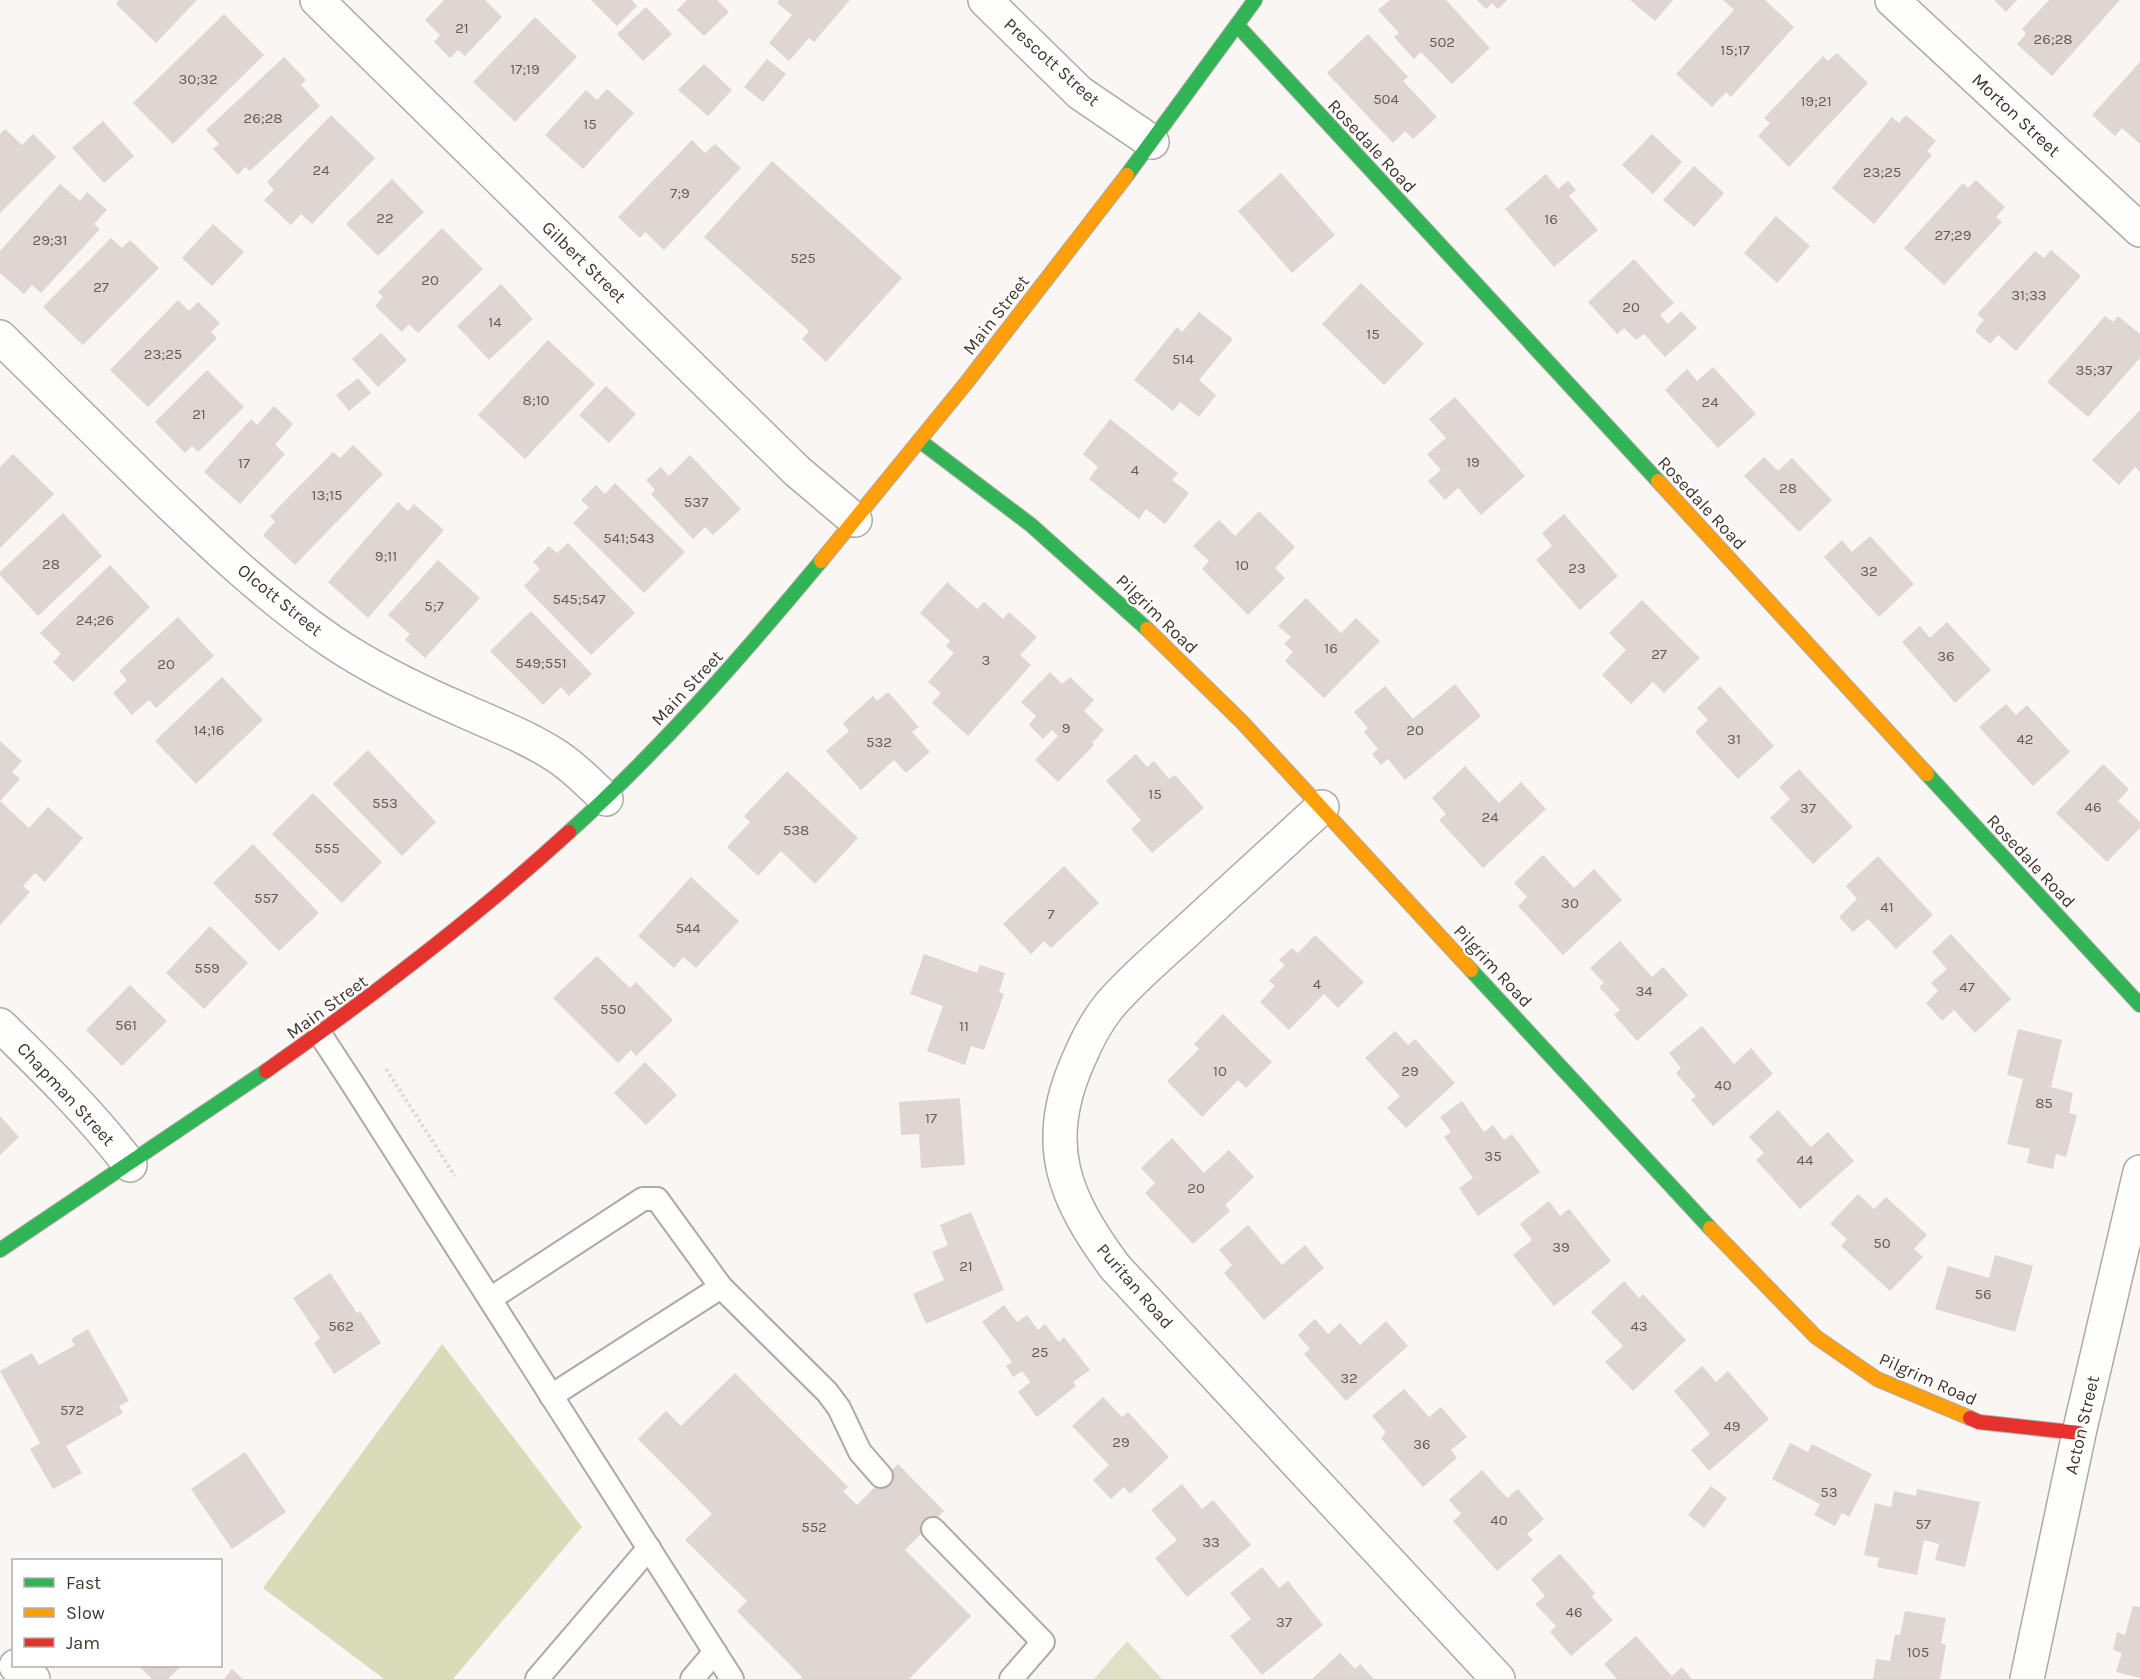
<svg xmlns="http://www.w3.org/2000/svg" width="2140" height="1679" viewBox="0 0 2140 1679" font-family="Karla,sans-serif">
<rect width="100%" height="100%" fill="#f9f6f3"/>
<polygon fill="#dfe0c5" points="1127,1641 1162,1679 1094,1679"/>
<polygon fill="#dadbb9" points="442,1344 582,1527 453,1679 384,1679 263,1588"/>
<g fill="#dfd6d4">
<polygon points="119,0 197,0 156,43 116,4"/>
<polygon points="444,0 485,0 502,17 465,56 458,50 450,58 434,42 440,35 425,20"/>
<polygon points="591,0 632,0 637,6 617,26"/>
<polygon points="687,0 717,0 729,12 704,36 677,10"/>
<polygon points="779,0 850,0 814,42 809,38 789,61 769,43 792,15 777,3"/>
<polygon points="1390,0 1446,0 1490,48 1452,84 1421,52 1414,59 1394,37 1399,33 1378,10"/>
<polygon points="1477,0 1507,0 1498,9 1492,3 1486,9"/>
<polygon points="1630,0 1673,0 1655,21"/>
<polygon points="1723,0 1765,0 1794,27 1731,97 1726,92 1712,107 1676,74 1734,10"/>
<polygon points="1994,0 2017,0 2006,12"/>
<polygon points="2049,0 2120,0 2052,76 2017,44 2026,34 2022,29"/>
<polygon points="646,7 672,34 643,61 617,34"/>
<polygon points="224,14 264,55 173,144 133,103"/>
<polygon points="535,17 577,57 515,122 473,82"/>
<polygon points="1368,34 1408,77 1403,81 1437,117 1413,139 1405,131 1393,143 1327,73"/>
<polygon points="1837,53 1868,83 1789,167 1758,136 1770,123 1764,118 1823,56 1828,61"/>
<polygon points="284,57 306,80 301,85 320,106 250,171 245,167 238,175 213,149 219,144 206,130"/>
<polygon points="767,59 786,74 763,102 744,87"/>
<polygon points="2140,62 2140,144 2122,128 2115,136 2092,115"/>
<polygon points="704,64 732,90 708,116 678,90"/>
<polygon points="607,89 634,113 583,169 545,135 586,90 597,100"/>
<polygon points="331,115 375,158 312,224 301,214 291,225 264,200 274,190 267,182"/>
<polygon points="1906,115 1936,141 1927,151 1932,155 1874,224 1832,188 1892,117 1899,123"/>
<polygon points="103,121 134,156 104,183 72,148"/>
<polygon points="5,129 22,145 33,134 56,157 0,213 0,134"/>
<polygon points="1652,134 1682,162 1653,194 1622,165"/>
<polygon points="692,140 705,153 715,144 741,168 664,250 645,232 640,238 618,217"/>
<polygon points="772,161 902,278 826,362 802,339 809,331 704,237"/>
<polygon points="1694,166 1724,193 1694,227 1663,200"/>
<polygon points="1281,173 1335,235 1292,273 1238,211"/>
<polygon points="1546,174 1558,189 1568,181 1576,190 1569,196 1598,230 1554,267 1505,209"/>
<polygon points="392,179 424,212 378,256 346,224"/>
<polygon points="1976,180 2005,207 1996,217 2002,222 1944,285 1904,248 1963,183 1968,188"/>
<polygon points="60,184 80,201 87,192 107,210 94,224 100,229 41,293 32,285 24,294 0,273 0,251"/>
<polygon points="1776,216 1810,246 1777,283 1744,253"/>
<polygon points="213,224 244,252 212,286 182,258"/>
<polygon points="442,228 483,269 418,333 409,324 402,332 375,306 383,297 378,292"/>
<polygon points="111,238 122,248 130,240 159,268 83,345 43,307"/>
<polygon points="2051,250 2081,276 2016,351 1998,335 1990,344 1975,331 1984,320 1977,314 2035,251 2044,258"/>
<polygon points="1634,259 1674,303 1660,315 1668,324 1681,311 1697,328 1665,357 1644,334 1636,340 1624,328 1617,334 1588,302"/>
<polygon points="1361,283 1424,344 1384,385 1322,324"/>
<polygon points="501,284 533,319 489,360 457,326"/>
<polygon points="178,300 189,311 198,302 220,323 211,332 217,338 148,407 110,370"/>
<polygon points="1199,312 1233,339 1199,380 1216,395 1199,417 1180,402 1173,411 1134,380 1177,327 1182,332"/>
<polygon points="2105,316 2113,322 2118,316 2140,334 2140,358 2088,417 2047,382"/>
<polygon points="381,333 407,360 378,387 352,359"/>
<polygon points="548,340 595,384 525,459 478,415"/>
<polygon points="1713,367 1756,414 1718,448 1665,390 1687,369 1697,381"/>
<polygon points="207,370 244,407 198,452 192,446 185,453 155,422"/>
<polygon points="358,378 371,393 349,411 336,395"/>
<polygon points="606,386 636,414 609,443 579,415"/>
<polygon points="1455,397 1525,476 1481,515 1458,488 1445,500 1428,481 1441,470 1427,454 1446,438 1429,419"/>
<polygon points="274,406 293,424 275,445 285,454 240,504 204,472 251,419 257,425"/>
<polygon points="2140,410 2140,472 2135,467 2119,485 2092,460"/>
<polygon points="1110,419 1178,473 1172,480 1189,493 1165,524 1146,509 1139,519 1089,479 1098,467 1083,454"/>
<polygon points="353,445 383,474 295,565 263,535 275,522 270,516 333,452 340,458"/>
<polygon points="13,454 54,494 0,548 0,467"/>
<polygon points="690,455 741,509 713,535 705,527 693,539 651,494 655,490 646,480 661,467 669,476"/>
<polygon points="1764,457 1778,471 1792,458 1832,500 1799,532 1744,476"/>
<polygon points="615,483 685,552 644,593 573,523 589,507 581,500 596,485 605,494"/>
<polygon points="398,502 408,511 414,504 444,530 368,618 328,582"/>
<polygon points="1259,511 1295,547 1275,568 1285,578 1248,615 1202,569 1209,561 1193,546 1219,520 1235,536"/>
<polygon points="63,513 102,556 38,616 0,575 0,572"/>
<polygon points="1564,514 1618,576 1580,610 1536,560 1552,546 1542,533"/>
<polygon points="1870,536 1914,584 1879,617 1824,557 1842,540 1852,552"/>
<polygon points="568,543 635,613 591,655 524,586 540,569 533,562 549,546 557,553"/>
<polygon points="438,560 480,598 425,658 405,640 410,634 388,615"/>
<polygon points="110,565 150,607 73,682 53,662 61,654 40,633"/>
<polygon points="947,582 977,609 984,602 1003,619 1009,612 1037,637 1020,655 1031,665 968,736 932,703 941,693 928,682 954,653 946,646 950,641 920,613"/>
<polygon points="1306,598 1341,633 1356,618 1380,641 1324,698 1285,661 1293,652 1284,644 1291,637 1278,626"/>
<polygon points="1642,600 1700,658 1664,693 1653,682 1631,704 1602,675 1626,650 1609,633"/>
<polygon points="531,611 592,674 569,696 561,687 543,705 490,651"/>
<polygon points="178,617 214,656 156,708 149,700 132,715 113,693 127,680 119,671"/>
<polygon points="1947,622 1991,670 1955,703 1902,642 1920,626 1930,638"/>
<polygon points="1050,672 1062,684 1070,677 1094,700 1084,711 1104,730 1092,743 1094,745 1058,782 1035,760 1058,736 1052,730 1043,739 1029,725 1036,716 1021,702"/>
<polygon points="222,677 263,720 196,784 155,741"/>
<polygon points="1455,684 1481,716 1405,780 1388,759 1381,765 1372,754 1378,749 1364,732 1368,728 1354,712 1385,686 1413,719"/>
<polygon points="1720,686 1774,746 1738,779 1695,732 1708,720 1697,708"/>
<polygon points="888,692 919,727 912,732 930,752 906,773 894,760 861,790 826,751 849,731 843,723 873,696 877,701"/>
<polygon points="2006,704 2016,715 2027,705 2070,752 2033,786 1979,727"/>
<polygon points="0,741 22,761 12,772 20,779 0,801 29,828 48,807 83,838 45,882 35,873 23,886 30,892 0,925"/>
<polygon points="368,750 436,822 402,856 333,784"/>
<polygon points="1136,754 1147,767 1154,761 1169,779 1175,775 1204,808 1152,853 1131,829 1141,820 1106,781"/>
<polygon points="2103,764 2129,789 2118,801 2140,822 2140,828 2107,862 2056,813"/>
<polygon points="1465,766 1499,803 1521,782 1546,809 1483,868 1439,820 1446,814 1432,798"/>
<polygon points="1799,769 1853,827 1813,864 1770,818 1790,799 1779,787"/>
<polygon points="787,771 858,838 815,884 781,851 758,876 727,847 750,822 744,816"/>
<polygon points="313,793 382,862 342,903 272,834"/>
<polygon points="253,844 319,913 279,951 213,883"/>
<polygon points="1543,855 1574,888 1594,869 1622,900 1563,955 1518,906 1527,897 1514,883"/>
<polygon points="1878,856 1933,915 1896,949 1868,919 1853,932 1839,917 1857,899 1846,886"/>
<polygon points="1064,866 1099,903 1051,948 1044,941 1031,954 1003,924"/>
<polygon points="691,877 739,921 696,968 683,957 674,968 638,936"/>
<polygon points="210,926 248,963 204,1009 166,973"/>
<polygon points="1951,934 2011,999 1975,1033 1954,1010 1942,1021 1926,1003 1938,991 1931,983 1947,969 1932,952"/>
<polygon points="1315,935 1364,982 1338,1008 1324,994 1289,1030 1260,1002 1275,986 1269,981 1285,965 1279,960 1292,948 1298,953"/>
<polygon points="1620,941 1652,977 1663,967 1688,995 1637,1041 1614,1015 1620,1010 1599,987 1604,983 1590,968"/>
<polygon points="924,954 977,973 980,965 1005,973 999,992 1004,994 984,1050 971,1046 965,1065 927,1051 943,1006 910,994"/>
<polygon points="597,956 630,988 636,982 673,1020 636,1056 631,1050 618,1063 553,998"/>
<polygon points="130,985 167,1021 122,1066 86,1030"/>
<polygon points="1223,1014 1272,1062 1246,1088 1238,1080 1202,1117 1167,1081 1199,1049 1194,1044"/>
<polygon points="1702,1026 1734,1064 1751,1048 1773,1074 1713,1126 1691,1100 1696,1096 1676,1073 1681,1068 1669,1053"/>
<polygon points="2018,1029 2062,1040 2051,1087 2073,1093 2069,1113 2077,1115 2066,1157 2056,1154 2053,1169 2027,1163 2030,1149 2007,1144 2023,1079 2007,1075"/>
<polygon points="1395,1031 1408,1045 1415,1039 1455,1083 1406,1128 1387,1108 1400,1096 1365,1058"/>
<polygon points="645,1062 677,1095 646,1125 614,1093"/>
<polygon points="960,1098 965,1165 921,1168 919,1134 901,1135 899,1102"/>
<polygon points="1462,1101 1484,1132 1493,1125 1504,1140 1512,1134 1540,1172 1478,1216 1459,1188 1473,1178 1444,1137 1451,1132 1440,1117"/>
<polygon points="1778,1110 1811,1147 1828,1132 1854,1161 1800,1209 1756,1160 1764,1153 1749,1137"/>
<polygon points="0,1116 19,1137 0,1155"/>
<polygon points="1172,1138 1204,1173 1229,1150 1254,1177 1225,1205 1230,1211 1193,1244 1145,1193 1155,1183 1141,1168"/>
<polygon points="1858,1194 1874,1209 1886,1197 1927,1235 1914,1249 1923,1257 1890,1291 1841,1246 1847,1239 1830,1224"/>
<polygon points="1549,1201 1560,1216 1569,1209 1611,1261 1554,1306 1513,1255 1532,1240 1520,1224"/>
<polygon points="971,1212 1004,1290 926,1324 913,1294 944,1280 932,1252 948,1245 940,1225"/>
<polygon points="1248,1225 1282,1265 1305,1245 1324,1268 1264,1320 1224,1273 1232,1265 1219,1250"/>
<polygon points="1995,1255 2033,1266 2015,1332 1935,1309 1948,1266 1989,1278"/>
<polygon points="330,1273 357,1313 360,1311 381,1343 334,1374 314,1343 320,1338 293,1298"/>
<polygon points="1624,1281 1639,1298 1643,1294 1686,1340 1633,1391 1605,1362 1623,1346 1591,1312"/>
<polygon points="1004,1305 1017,1322 1027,1315 1038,1330 1045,1324 1059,1342 1064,1337 1090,1370 1073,1382 1076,1386 1037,1417 1018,1392 1030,1382 1022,1371 1013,1377 1006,1366 1012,1362 982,1322"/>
<polygon points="1315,1319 1328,1334 1340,1323 1360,1345 1386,1321 1408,1346 1346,1401 1304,1354 1310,1349 1298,1335"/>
<polygon points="88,1329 129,1401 119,1406 123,1413 66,1446 82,1473 53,1489 30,1449 40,1443 0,1371 32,1353 39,1365 75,1345 71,1339"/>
<polygon points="1702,1366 1716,1382 1728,1371 1769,1419 1709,1471 1691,1450 1710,1434 1674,1391"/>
<polygon points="735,1373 848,1487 843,1491 857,1505 898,1464 944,1511 905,1550 971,1616 909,1679 800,1679 802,1677 737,1611 747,1601 685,1540 712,1514 638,1439 666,1411 681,1426"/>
<polygon points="1404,1389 1429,1417 1441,1407 1467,1437 1451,1450 1457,1458 1423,1487 1381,1438 1386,1432 1372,1416"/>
<polygon points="1103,1397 1122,1417 1128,1412 1169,1457 1130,1494 1124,1487 1111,1499 1093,1480 1109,1465 1072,1426"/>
<polygon points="1790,1443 1808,1452 1812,1444 1872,1474 1849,1517 1842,1513 1835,1526 1814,1515 1820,1504 1772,1479"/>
<polygon points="245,1452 286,1512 232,1549 191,1489"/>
<polygon points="1482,1470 1507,1498 1518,1489 1544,1519 1527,1534 1533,1540 1497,1571 1453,1521 1461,1514 1449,1500"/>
<polygon points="1182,1484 1202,1509 1213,1500 1251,1545 1187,1597 1155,1558 1177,1540 1151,1510"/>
<polygon points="1711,1486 1727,1498 1704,1528 1688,1515"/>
<polygon points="1917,1489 1980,1502 1965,1567 1935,1560 1939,1544 1924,1540 1917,1575 1877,1567 1879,1558 1864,1555 1875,1503 1891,1507 1894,1491 1916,1496"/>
<polygon points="1560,1554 1595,1593 1592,1597 1613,1620 1571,1656 1550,1632 1556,1626 1535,1604 1545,1596 1531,1579"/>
<polygon points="1262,1567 1279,1588 1288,1581 1323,1625 1262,1675 1230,1636 1251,1619 1230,1593"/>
<polygon points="2133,1606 2140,1607 2140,1678 2116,1672 2122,1653 2113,1650 2117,1632 2125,1635"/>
<polygon points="1905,1611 1946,1618 1941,1643 1946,1645 1940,1679 1873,1679 1876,1659 1890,1661 1895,1634 1900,1635"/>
<polygon points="1636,1636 1672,1676 1682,1667 1692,1679 1617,1679 1604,1664"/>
<polygon points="1340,1653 1355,1669 1360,1664 1374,1679 1312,1679"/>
<polygon points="139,1666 181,1666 168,1679 152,1679"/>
<polygon points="232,1669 243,1679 224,1679"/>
</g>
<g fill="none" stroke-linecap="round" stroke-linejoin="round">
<defs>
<g id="lane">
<polyline points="320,1034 352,1083 732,1679"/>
<polyline points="490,1299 643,1199 657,1199 721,1287 827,1392 839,1408 860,1452 881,1476"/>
<polyline points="551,1396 721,1287"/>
<polyline points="933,1529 1043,1642 1011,1679"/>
<polyline points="537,1679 649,1548"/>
<polyline points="692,1679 715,1652"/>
</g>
<g id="street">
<polyline points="317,0 797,471 855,520"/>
<polyline points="985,0 1080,93 1152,142"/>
<polyline points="1892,0 2140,230"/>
<path d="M0,337C49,385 97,433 146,481C205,538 264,595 331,641C371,668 416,690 460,709C493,724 528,737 558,757C576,769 590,784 606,799"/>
<path d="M1322,807C1277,848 1233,889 1188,930C1161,955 1133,978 1109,1006C1096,1022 1086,1042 1078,1061C1041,1144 1064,1198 1115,1267L1498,1679"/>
<path d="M0,1025C46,1070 91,1114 130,1165"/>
<polyline points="16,1666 33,1679"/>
<polyline points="2027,1679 2079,1433 2140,1172"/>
</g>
<g id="fast">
<polyline points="1237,25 1658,481"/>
<polyline points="1127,175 1255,0"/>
<polyline points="920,441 1031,525 1147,629"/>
<polyline points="1927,774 2140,1005"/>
<path d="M569,832C661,749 742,656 821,561"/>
<polyline points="1471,970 1710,1228"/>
<polyline points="0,1250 266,1071"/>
</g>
<g id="slow">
<polyline points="1658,481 1927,774"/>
<polyline points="821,561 967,382 1127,175"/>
<polyline points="1147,629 1242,722 1471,970"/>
<polyline points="1710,1228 1816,1337 1877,1379 1970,1418"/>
</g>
<g id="jam">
<path d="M266,1071C371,997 474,919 569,832"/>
<polyline points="1970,1418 1979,1422 2079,1433"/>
</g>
</defs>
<use href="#lane" stroke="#afa9a3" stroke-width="26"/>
<use href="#street" stroke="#afa9a3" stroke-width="36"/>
<use href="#fast" stroke="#afa9a3" stroke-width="16"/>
<use href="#slow" stroke="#afa9a3" stroke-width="16"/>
<use href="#jam" stroke="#afa9a3" stroke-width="16"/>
<polyline stroke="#dedcda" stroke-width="4" stroke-dasharray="3 3" stroke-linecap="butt" points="386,1069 455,1176"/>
<use href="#lane" stroke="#fefefd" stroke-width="22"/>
<use href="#street" stroke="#fefefd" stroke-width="33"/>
<use href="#fast" stroke="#30b455" stroke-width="14"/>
<use href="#slow" stroke="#ff9f0a" stroke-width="14"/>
<use href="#jam" stroke="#e5322d" stroke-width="14"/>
</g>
<g text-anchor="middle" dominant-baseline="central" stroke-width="4.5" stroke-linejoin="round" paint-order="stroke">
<g font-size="15" fill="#685d55">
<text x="462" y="28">21</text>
<text x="2053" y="39">26;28</text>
<text x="1442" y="42">502</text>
<text x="1735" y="50">15;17</text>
<text x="525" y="69">17;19</text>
<text x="198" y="79">30;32</text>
<text x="1386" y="99">504</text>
<text x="1816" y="101">19;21</text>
<text x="263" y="118">26;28</text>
<text x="590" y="124">15</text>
<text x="321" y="170">24</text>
<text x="1882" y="172">23;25</text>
<text x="680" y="193">7;9</text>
<text x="385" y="218">22</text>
<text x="1551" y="219">16</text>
<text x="1953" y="235">27;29</text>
<text x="50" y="240">29;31</text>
<text x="803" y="258">525</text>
<text x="430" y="280">20</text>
<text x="101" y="287">27</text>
<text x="2029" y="295">31;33</text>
<text x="1631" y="307">20</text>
<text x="495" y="322">14</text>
<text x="1373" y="334">15</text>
<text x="163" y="354">23;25</text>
<text x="1183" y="359">514</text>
<text x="2094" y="370">35;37</text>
<text x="536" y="400">8;10</text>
<text x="1710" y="402">24</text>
<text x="199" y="414">21</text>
<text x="1473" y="462">19</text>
<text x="244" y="463">17</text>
<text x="1135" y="470">4</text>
<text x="1788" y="488">28</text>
<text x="327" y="495">13;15</text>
<text x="696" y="502">537</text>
<text x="629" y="538">541;543</text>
<text x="386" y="556">9;11</text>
<text x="51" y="564">28</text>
<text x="1242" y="565">10</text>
<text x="1577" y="568">23</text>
<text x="1869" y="571">32</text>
<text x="579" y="599">545;547</text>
<text x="434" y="606">5;7</text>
<text x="95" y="620">24;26</text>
<text x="1331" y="648">16</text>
<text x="1659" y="654">27</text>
<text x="1946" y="656">36</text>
<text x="986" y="660">3</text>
<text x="541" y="663">549;551</text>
<text x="166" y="664">20</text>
<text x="1066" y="728">9</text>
<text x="209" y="730">14;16</text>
<text x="1415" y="730">20</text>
<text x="1734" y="739">31</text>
<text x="2025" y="739">42</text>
<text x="879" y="742">532</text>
<text x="1155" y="794">15</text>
<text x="385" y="803">553</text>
<text x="2093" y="807">46</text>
<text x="1808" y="808">37</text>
<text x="1490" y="817">24</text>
<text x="796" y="830">538</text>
<text x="327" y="848">555</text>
<text x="266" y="898">557</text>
<text x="1570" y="903">30</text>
<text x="1887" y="907">41</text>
<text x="1051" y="914">7</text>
<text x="688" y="928">544</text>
<text x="207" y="968">559</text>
<text x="1317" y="984">4</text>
<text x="1967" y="987">47</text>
<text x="1644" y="991">34</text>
<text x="613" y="1009">550</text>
<text x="126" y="1025">561</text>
<text x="964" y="1026">11</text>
<text x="1220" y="1071">10</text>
<text x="1410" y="1071">29</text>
<text x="1723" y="1085">40</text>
<text x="2044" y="1103">85</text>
<text x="931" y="1118">17</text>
<text x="1493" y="1156">35</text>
<text x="1805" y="1160">44</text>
<text x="1196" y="1188">20</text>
<text x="1882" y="1243">50</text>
<text x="1561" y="1247">39</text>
<text x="966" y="1266">21</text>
<text x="1983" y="1294">56</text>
<text x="341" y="1326">562</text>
<text x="1639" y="1326">43</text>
<text x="1040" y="1352">25</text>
<text x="1349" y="1378">32</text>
<text x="72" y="1410">572</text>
<text x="1732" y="1426">49</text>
<text x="1121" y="1442">29</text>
<text x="1422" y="1444">36</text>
<text x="1829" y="1492">53</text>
<text x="1499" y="1520">40</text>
<text x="1923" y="1524">57</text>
<text x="814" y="1527">552</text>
<text x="1211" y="1542">33</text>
<text x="1574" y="1612">46</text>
<text x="1284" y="1622">37</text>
<text x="1918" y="1652">105</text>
</g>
<g font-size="18" fill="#41352b" stroke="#fff">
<text transform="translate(1052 62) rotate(42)">Prescott Street</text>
<text transform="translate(2016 115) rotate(43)">Morton Street</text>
<text transform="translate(1372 146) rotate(47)">Rosedale Road</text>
<text transform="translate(584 262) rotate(44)">Gilbert Street</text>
<text transform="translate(996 315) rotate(-52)">Main Street</text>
<text transform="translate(1702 503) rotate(47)">Rosedale Road</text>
<text transform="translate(280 600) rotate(39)">Olcott Street</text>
<text transform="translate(1157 614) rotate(44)">Pilgrim Road</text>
<text transform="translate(687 688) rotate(-47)">Main Street</text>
<text transform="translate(2031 861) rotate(47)">Rosedale Road</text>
<text transform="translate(1493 966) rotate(47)">Pilgrim Road</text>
<text transform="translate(327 1007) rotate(-36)">Main Street</text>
<text transform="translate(66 1094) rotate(47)">Chapman Street</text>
<text transform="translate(1135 1286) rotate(49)">Puritan Road</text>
<text transform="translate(1928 1379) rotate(24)">Pilgrim Road</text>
<text transform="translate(2082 1425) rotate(-77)">Acton Street</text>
</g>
</g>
<rect x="12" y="1559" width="210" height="108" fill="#ffffff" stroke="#b3aeaa" stroke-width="1.5"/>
<rect x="24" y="1578" width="30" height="9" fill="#30b455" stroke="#b3aeaa" stroke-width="1.5"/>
<text x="66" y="1589" font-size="18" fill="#41352b">Fast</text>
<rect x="24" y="1608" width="30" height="9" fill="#ff9f0a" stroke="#b3aeaa" stroke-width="1.5"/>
<text x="66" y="1619" font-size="18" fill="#41352b">Slow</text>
<rect x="24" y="1638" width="30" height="9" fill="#e5322d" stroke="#b3aeaa" stroke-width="1.5"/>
<text x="66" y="1649" font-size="18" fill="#41352b">Jam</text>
</svg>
